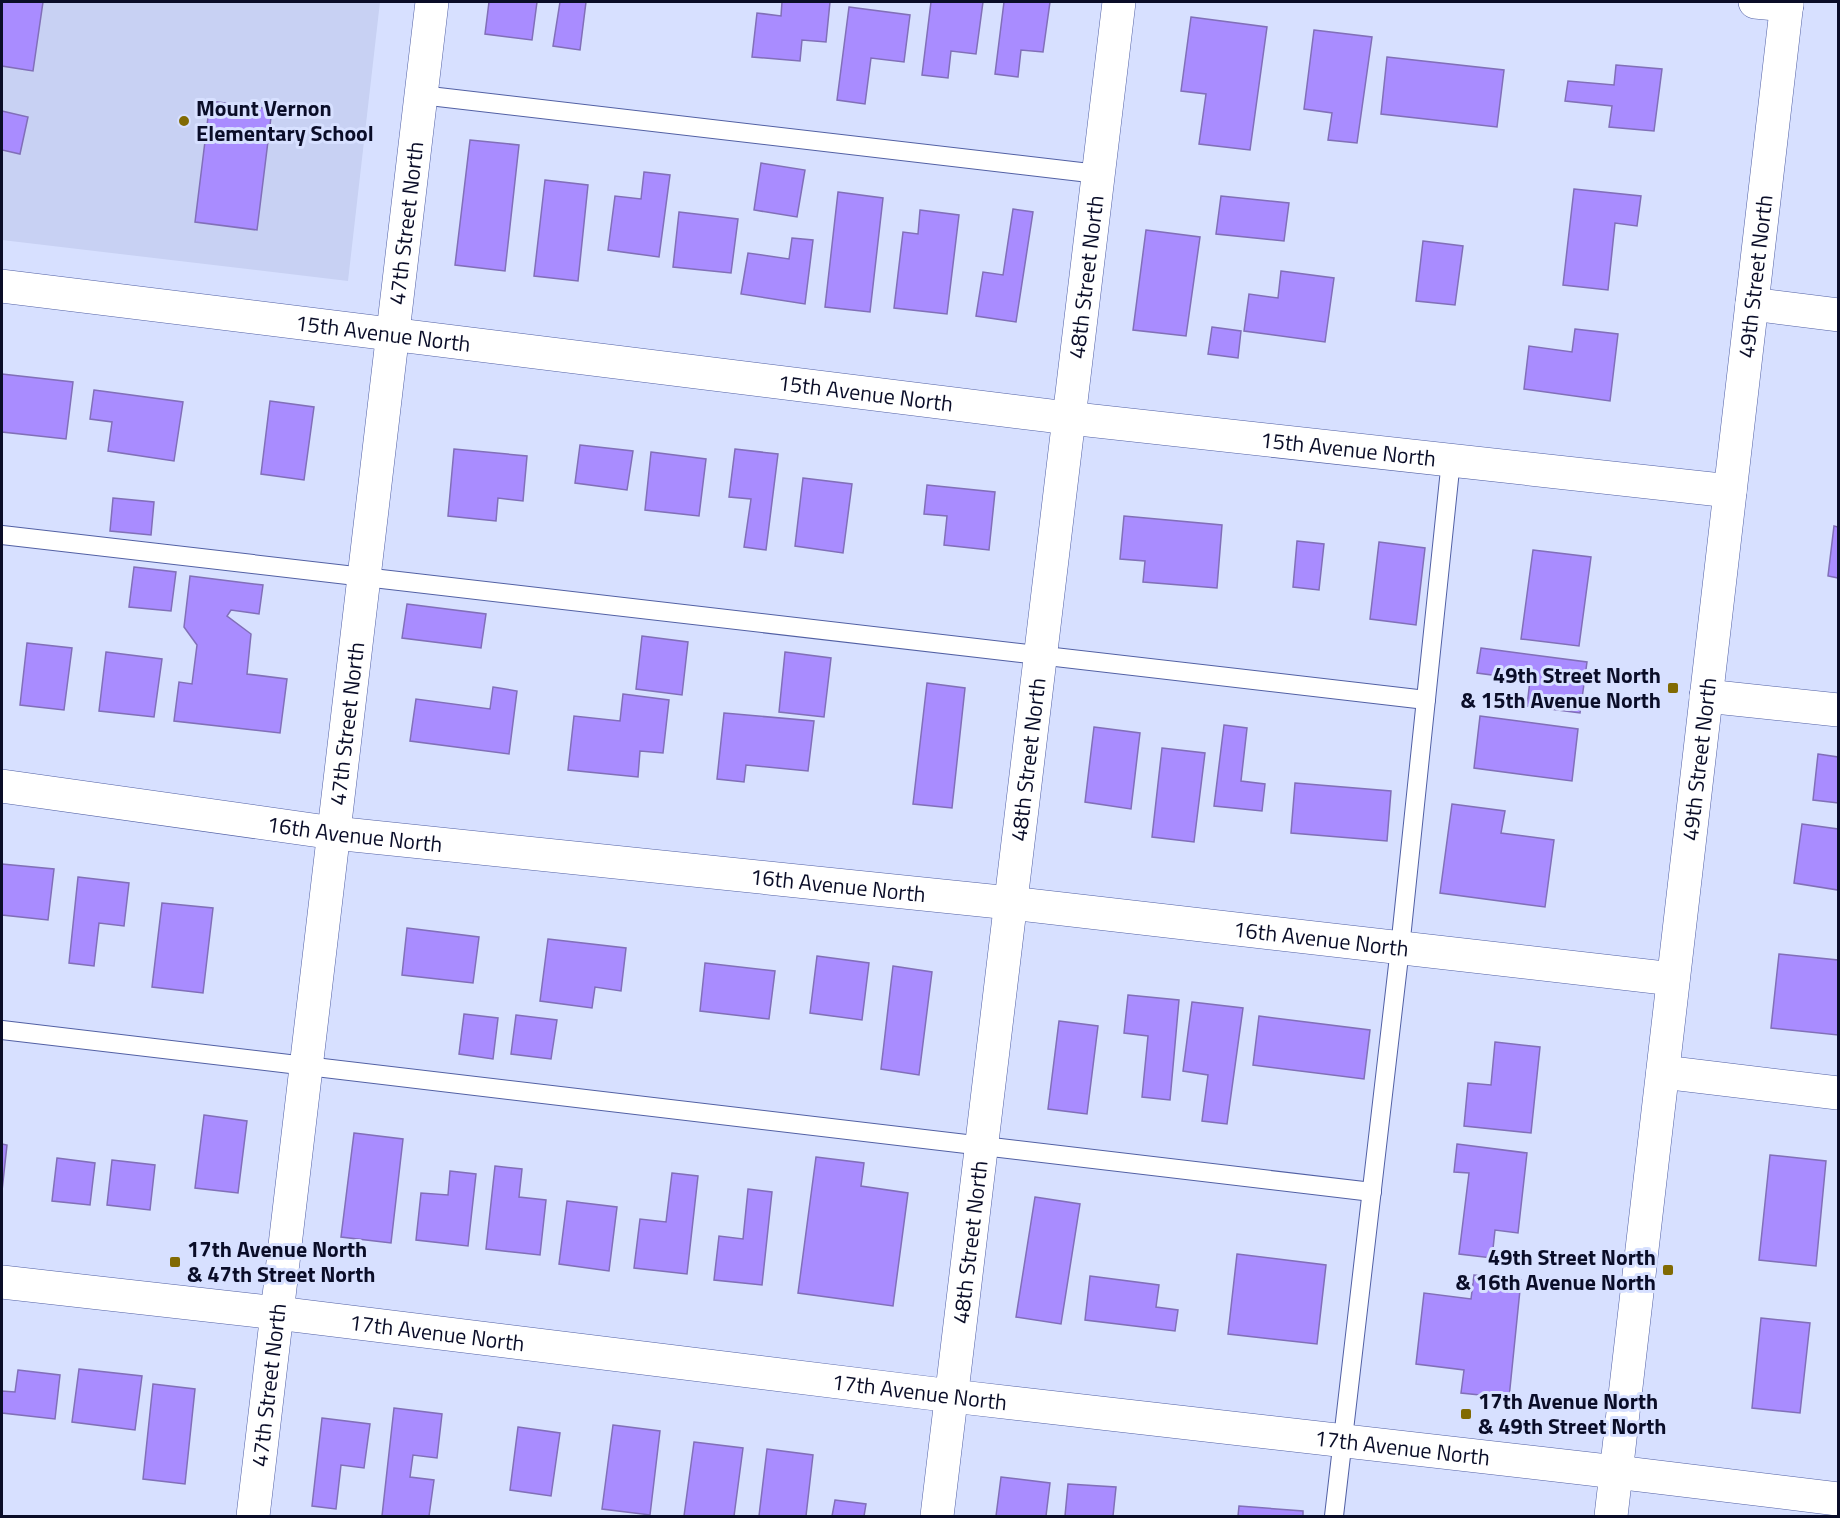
<svg xmlns="http://www.w3.org/2000/svg" width="1840" height="1518" viewBox="0 0 1840 1518" font-family="'Titillium Web',sans-serif">
<rect width="100%" height="100%" fill="#d7e0ff"/>
<polygon fill="#c8d1f3" points="2,2 380,2 348,281 2,240"/>
<g fill="#a98cff" stroke="#816fb8" stroke-width="1.5">
<polygon points="2,2 43,2 33,71 2,66"/>
<polygon points="489,2 537,2 532,40 485,34"/>
<polygon points="560,2 586,2 580,50 553,46"/>
<polygon points="782,2 830,2 826,42 802,40 800,61 752,57 757,13 781,16"/>
<polygon points="931,2 983,2 976,54 951,51 948,78 922,75"/>
<polygon points="1004,2 1050,2 1043,52 1021,50 1018,77 995,74"/>
<polygon points="849,7 910,15 904,62 871,58 865,104 837,100"/>
<polygon points="1191,17 1267,27 1250,150 1199,144 1206,94 1181,91"/>
<polygon points="1314,30 1372,37 1357,143 1328,140 1332,113 1304,109"/>
<polygon points="1387,57 1504,70 1497,127 1381,114"/>
<polygon points="1616,65 1662,69 1654,131 1609,127 1612,106 1565,101 1568,81 1614,85"/>
<polygon points="210,101 272,109 257,230 195,222"/>
<polygon points="2,111 28,117 20,154 2,150"/>
<polygon points="470,140 519,145 505,271 455,265"/>
<polygon points="761,163 805,170 797,217 754,210"/>
<polygon points="644,172 670,175 659,257 608,250 615,196 641,199"/>
<polygon points="545,180 588,185 578,281 534,276"/>
<polygon points="1574,189 1641,196 1637,226 1615,223 1608,290 1563,285"/>
<polygon points="838,192 883,198 870,312 825,307"/>
<polygon points="1221,196 1289,203 1284,241 1216,234"/>
<polygon points="1013,209 1033,212 1016,322 976,316 983,272 1003,275"/>
<polygon points="920,210 959,215 947,314 894,308 903,232 918,234"/>
<polygon points="679,212 738,219 731,273 673,267"/>
<polygon points="1146,230 1200,237 1186,336 1133,330"/>
<polygon points="792,238 813,240 805,304 741,294 748,253 789,259"/>
<polygon points="1423,241 1463,246 1455,305 1416,301"/>
<polygon points="1281,271 1334,278 1325,342 1244,331 1249,294 1278,298"/>
<polygon points="1212,327 1241,331 1238,358 1208,354"/>
<polygon points="1575,329 1618,334 1610,401 1524,389 1529,346 1572,352"/>
<polygon points="2,374 73,382 66,439 2,432"/>
<polygon points="94,390 183,402 174,461 108,451 112,422 90,419"/>
<polygon points="270,401 314,407 304,480 261,474"/>
<polygon points="580,445 633,451 627,490 575,483"/>
<polygon points="454,449 527,456 523,501 498,498 496,521 448,516"/>
<polygon points="735,449 778,454 766,550 744,547 751,499 729,497"/>
<polygon points="651,452 706,459 699,516 645,510"/>
<polygon points="803,478 852,484 843,553 795,546"/>
<polygon points="927,485 995,492 989,550 944,545 947,516 924,514"/>
<polygon points="113,498 154,502 151,535 110,531"/>
<polygon points="1124,516 1222,525 1217,588 1143,582 1145,561 1120,559"/>
<polygon points="1834,526 1838,527 1838,578 1828,576"/>
<polygon points="1297,541 1324,544 1319,590 1293,587"/>
<polygon points="1379,542 1425,548 1416,625 1370,619"/>
<polygon points="1533,550 1591,557 1579,646 1521,639"/>
<polygon points="134,567 176,572 171,611 129,607"/>
<polygon points="190,576 263,585 259,614 231,610 227,616 251,634 247,674 287,679 280,733 174,721 179,682 192,684 197,645 184,627"/>
<polygon points="407,604 486,614 481,648 402,638"/>
<polygon points="642,636 688,642 682,695 636,689"/>
<polygon points="27,643 72,648 64,710 20,705"/>
<polygon points="1481,648 1587,662 1580,713 1527,706 1530,680 1477,673"/>
<polygon points="106,652 162,659 154,717 99,711"/>
<polygon points="785,652 831,658 824,717 779,712"/>
<polygon points="927,683 965,688 952,808 913,804"/>
<polygon points="493,687 517,691 509,754 410,741 416,699 490,709"/>
<polygon points="623,694 669,700 663,753 640,751 638,777 568,770 574,716 620,721"/>
<polygon points="724,713 814,721 808,771 746,765 744,782 717,779"/>
<polygon points="1480,716 1578,729 1572,781 1474,768"/>
<polygon points="1224,725 1247,728 1241,781 1265,784 1262,811 1214,806"/>
<polygon points="1094,727 1140,733 1131,809 1085,802"/>
<polygon points="1162,748 1205,753 1194,842 1152,837"/>
<polygon points="1818,754 1838,757 1838,803 1813,800"/>
<polygon points="1295,783 1391,791 1387,841 1291,833"/>
<polygon points="1452,804 1505,811 1501,833 1554,840 1545,907 1440,893"/>
<polygon points="1802,824 1838,829 1838,890 1794,883"/>
<polygon points="2,864 54,869 48,920 2,915"/>
<polygon points="78,877 129,883 124,926 99,923 94,966 69,963"/>
<polygon points="162,903 213,908 203,993 152,987"/>
<polygon points="407,928 479,937 473,983 402,975"/>
<polygon points="548,939 626,948 621,991 595,987 592,1008 540,1001"/>
<polygon points="1779,954 1838,960 1838,1035 1771,1028"/>
<polygon points="817,956 869,963 862,1020 810,1013"/>
<polygon points="705,963 775,971 769,1019 700,1011"/>
<polygon points="893,966 932,972 919,1075 881,1069"/>
<polygon points="1128,995 1179,1000 1170,1100 1142,1097 1148,1036 1124,1033"/>
<polygon points="1192,1002 1243,1008 1227,1124 1202,1121 1208,1075 1183,1071"/>
<polygon points="464,1014 498,1018 493,1059 459,1054"/>
<polygon points="516,1015 557,1020 551,1059 511,1054"/>
<polygon points="1259,1016 1370,1030 1364,1079 1253,1065"/>
<polygon points="1059,1021 1098,1026 1087,1114 1048,1109"/>
<polygon points="1495,1042 1540,1047 1531,1133 1464,1126 1468,1083 1491,1085"/>
<polygon points="204,1115 247,1121 238,1193 195,1188"/>
<polygon points="354,1133 403,1139 391,1243 341,1237"/>
<polygon points="2,1144 7,1145 2,1191"/>
<polygon points="1457,1144 1527,1153 1518,1233 1495,1230 1492,1258 1459,1254 1469,1173 1454,1172"/>
<polygon points="1770,1155 1826,1161 1816,1266 1759,1260"/>
<polygon points="816,1157 864,1163 861,1186 908,1193 893,1306 798,1293"/>
<polygon points="57,1158 95,1163 90,1205 52,1201"/>
<polygon points="112,1160 155,1165 150,1210 107,1205"/>
<polygon points="495,1166 522,1169 519,1197 546,1200 540,1255 486,1249"/>
<polygon points="450,1171 476,1174 468,1246 416,1240 421,1193 448,1195"/>
<polygon points="672,1173 698,1176 687,1274 634,1268 640,1219 666,1222"/>
<polygon points="748,1189 772,1192 762,1285 714,1280 719,1236 743,1239"/>
<polygon points="1035,1197 1080,1204 1061,1324 1016,1317"/>
<polygon points="567,1201 617,1207 609,1271 559,1264"/>
<polygon points="1237,1254 1326,1265 1317,1344 1228,1334"/>
<polygon points="1474,1275 1521,1280 1509,1398 1461,1393 1464,1370 1416,1364 1424,1293 1471,1299"/>
<polygon points="1090,1276 1159,1285 1156,1307 1178,1310 1175,1331 1085,1320"/>
<polygon points="1761,1318 1810,1323 1800,1413 1752,1408"/>
<polygon points="79,1369 142,1376 135,1430 72,1422"/>
<polygon points="18,1370 60,1375 55,1419 2,1413 2,1391 15,1392"/>
<polygon points="153,1384 195,1389 185,1484 143,1479"/>
<polygon points="394,1408 442,1414 437,1458 413,1455 410,1477 434,1480 429,1516 382,1516"/>
<polygon points="322,1418 370,1424 364,1468 341,1465 336,1509 312,1506"/>
<polygon points="613,1425 660,1431 650,1515 602,1509"/>
<polygon points="518,1427 560,1433 551,1496 510,1490"/>
<polygon points="694,1442 743,1448 734,1516 684,1516"/>
<polygon points="767,1449 813,1455 806,1516 759,1516"/>
<polygon points="1001,1477 1050,1483 1046,1516 996,1516"/>
<polygon points="1068,1484 1116,1487 1113,1516 1065,1516"/>
<polygon points="835,1500 866,1504 864,1516 832,1516"/>
<polygon points="1239,1506 1303,1511 1303,1516 1238,1516"/>
</g>
<g fill="none" stroke-linecap="round" stroke-linejoin="round">
<defs>
<g id="lane">
<polyline points="421,95 1098,174"/>
<polyline points="2,535 1426,700"/>
<path d="M2,1030C458,1086 915,1136 1372,1192"/>
<polyline points="1334,1516 1400,948 1451,460"/>
</g>
<g id="street">
<polyline points="1755,2 1787,5"/>
<path id="s1" d="M2,286L1068,418L1730,491"/>
<polyline points="1752,304 1838,315"/>
<polyline points="1706,696 1838,710"/>
<path id="s2" d="M2,786L334,833L1010,903L1673,979"/>
<polyline points="1663,1072 1838,1093"/>
<polyline points="1616,1472 1838,1499"/>
<path id="s3" d="M253,1516L432,2"/>
<path id="s4" d="M937,1516L1119,2"/>
</g>
<g id="secondary">
<path id="s5" d="M2,1282L277,1313L952,1396L1616,1472"/>
<path id="s6" d="M1611,1516L1787,2"/>
</g>
</defs>
<use href="#lane" stroke="#5260a4" stroke-width="20"/>
<use href="#street" stroke="#5260a4" stroke-width="34"/>
<use href="#secondary" stroke="#5260a4" stroke-width="34"/>
<use href="#lane" stroke="#fff" stroke-width="18"/>
<use href="#street" stroke="#fff" stroke-width="33"/>
<use href="#secondary" stroke="#fff" stroke-width="33"/>
</g>
<g fill="#816a03" stroke="#d7e0ff" stroke-width="2">
<circle cx="184" cy="121" r="6"/>
<rect x="1667" y="682" width="12" height="12" rx="3"/>
<rect x="169" y="1256" width="12" height="12" rx="3"/>
<rect x="1662" y="1264" width="12" height="12" rx="3"/>
<rect x="1460" y="1408" width="12" height="12" rx="3"/>
</g>
<g text-anchor="middle" dominant-baseline="central" stroke-width="6" stroke-linejoin="round" paint-order="stroke">
<g font-size="22" font-weight="bold" fill="#0a0d28" stroke="#d7e0ff" text-anchor="start">
<text x="196" y="108">Mount Vernon<tspan x="196" dy="25">Elementary School</tspan></text>
<text x="1661" y="675" text-anchor="end">49th Street North<tspan x="1661" dy="25">&amp; 15th Avenue North</tspan></text>
<text x="187" y="1249">17th Avenue North<tspan x="187" dy="25">&amp; 47th Street North</tspan></text>
<text x="1656" y="1257" text-anchor="end">49th Street North<tspan x="1656" dy="25">&amp; 16th Avenue North</tspan></text>
<text x="1478" y="1401">17th Avenue North<tspan x="1478" dy="25">&amp; 49th Street North</tspan></text>
</g>
<g font-size="22" fill="#0a0d28" stroke="#d7e0ff">
<text stroke="none"><textPath href="#s3" startOffset="1302">47th Street North</textPath></text>
<text stroke="none"><textPath href="#s4" startOffset="1248">48th Street North</textPath></text>
<text stroke="none"><textPath href="#s6" startOffset="1248">49th Street North</textPath></text>
<text stroke="none"><textPath href="#s1" startOffset="384">15th Avenue North</textPath></text>
<text stroke="none"><textPath href="#s1" startOffset="870">15th Avenue North</textPath></text>
<text stroke="none"><textPath href="#s1" startOffset="1356">15th Avenue North</textPath></text>
<text stroke="none"><textPath href="#s3" startOffset="798">47th Street North</textPath></text>
<text stroke="none"><textPath href="#s4" startOffset="762">48th Street North</textPath></text>
<text stroke="none"><textPath href="#s6" startOffset="762">49th Street North</textPath></text>
<text stroke="none"><textPath href="#s2" startOffset="356">16th Avenue North</textPath></text>
<text stroke="none"><textPath href="#s2" startOffset="842">16th Avenue North</textPath></text>
<text stroke="none"><textPath href="#s2" startOffset="1328">16th Avenue North</textPath></text>
<text stroke="none"><textPath href="#s4" startOffset="276">48th Street North</textPath></text>
<text stroke="none"><textPath href="#s5" startOffset="438">17th Avenue North</textPath></text>
<text stroke="none"><textPath href="#s3" startOffset="132">47th Street North</textPath></text>
<text stroke="none"><textPath href="#s5" startOffset="924">17th Avenue North</textPath></text>
<text stroke="none"><textPath href="#s5" startOffset="1410">17th Avenue North</textPath></text>
</g>
</g>
<rect width="1840" height="1518" fill="none" stroke="#0a0d28" stroke-width="6"/>
</svg>
